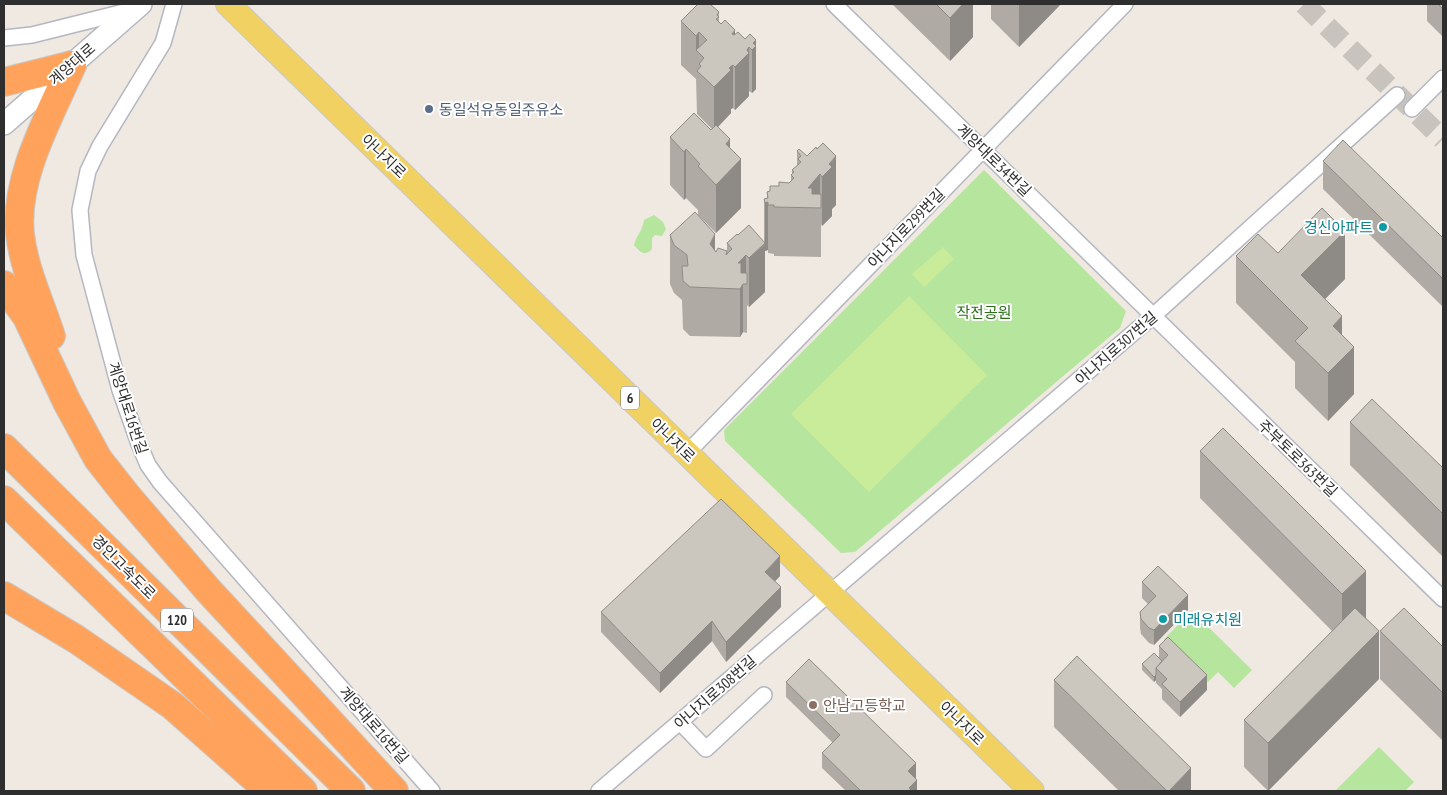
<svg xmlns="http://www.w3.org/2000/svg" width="1447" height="795" viewBox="0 0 1447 795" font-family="'PT Sans Narrow','Noto Sans KR',sans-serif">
<rect width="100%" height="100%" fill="#efe9e1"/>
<g fill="#b6e59e">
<polygon points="984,170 1126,311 1120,328 855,552 841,553 725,441 724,430"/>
<path d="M654,215L663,222L666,229L662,236L655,235L652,238V249C645,257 640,252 634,245C636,236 643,230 644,220Z"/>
<polygon points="1192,611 1252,670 1234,688 1218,672 1208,682 1164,639"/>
<polygon points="1379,747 1414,782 1405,791 1335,791"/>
</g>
<g fill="#c9ec9a">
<polygon points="943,247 954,259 924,287 912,274"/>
<polygon points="909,296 987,375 869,492 791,414"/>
</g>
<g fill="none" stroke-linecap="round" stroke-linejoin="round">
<polyline stroke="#c8c4bd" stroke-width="21" stroke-dasharray="21 11" stroke-linecap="butt" points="1304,4 1443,139"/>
<defs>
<g id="street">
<polyline points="174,4 163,43 100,146 88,171 80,210 84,255 120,390 139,444 148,465 160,482 432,791"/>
<polyline points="834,4 1443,599"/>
<polyline points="4,38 32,35 132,10"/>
<polyline points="1412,109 1443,78"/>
<polyline points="687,453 1125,4"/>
<polyline points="680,722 706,749 764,695"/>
<polyline points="599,791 1153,316 1397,95"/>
</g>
<polyline id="secondary" points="4,124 141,4"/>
<polyline id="primary" points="228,4 1032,791"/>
<g id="highway">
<polyline points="4,82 72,65"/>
<polyline points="4,285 27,317 67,402 98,459 128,497 208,590 394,791"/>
<path d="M51,336C40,302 24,269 20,234C14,177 50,116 72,65"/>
<polyline points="4,448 351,791"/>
<polyline points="4,500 303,791"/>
<polyline points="4,596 76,639 173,706 269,791"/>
</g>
</defs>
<use href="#street" stroke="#b4b7c1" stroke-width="18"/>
<use href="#secondary" stroke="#b4b7c1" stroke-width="24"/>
<use href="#primary" stroke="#c9c9c9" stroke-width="26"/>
<use href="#highway" stroke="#c9c9c9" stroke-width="30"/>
<use href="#street" stroke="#fff" stroke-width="15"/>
<use href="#secondary" stroke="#fff" stroke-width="21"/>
<use href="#primary" stroke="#f2d163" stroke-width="24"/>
<use href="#highway" stroke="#ffa35c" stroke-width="28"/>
</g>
<g fill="#afaba4">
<polygon points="892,4 973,4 973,37 950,61"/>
<polygon points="991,4 1061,4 1019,47 991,19"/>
<polygon points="1427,4 1443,4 1443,37 1427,21"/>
<polygon points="719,12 719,22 735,34 745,39 756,40 756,89 752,93 749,91 749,96 735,110 733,108 731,109 731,113 718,127 730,148 741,208 716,233 698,215 698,210 686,198 684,200 670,185 670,137 711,130 712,129 697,114 696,78 696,79 681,65 681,21"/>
<polygon points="816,147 836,205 832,209 832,216 822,226 821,224 821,257 774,256 774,254 768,253 768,250 765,251 765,292 749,307 747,305 747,333 743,332 740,337 690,336 683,329 682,300 674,293 670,284 670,235 716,252 727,251 727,243 738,235 764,242 764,199 767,198 767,192 779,186 789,183 791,181 791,175 792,174 792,170 797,166 797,151 807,156"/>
<polygon points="1323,161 1443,238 1443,307 1323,189"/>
<polygon points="1278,253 1345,279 1325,299 1342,335 1354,394 1328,421 1295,388 1295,362 1236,303 1236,256"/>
<polygon points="1350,422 1443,468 1443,557 1350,465"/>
<polygon points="1200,451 1366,571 1366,618 1379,679 1268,791 1244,767 1244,720 1332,631 1200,498"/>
<polygon points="780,576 775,581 781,607 726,662 712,641 660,693 601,632 601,612"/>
<polygon points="1142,582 1188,610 1154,645 1149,643 1141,634 1140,628 1140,612 1148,604 1142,598"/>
<polygon points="1380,631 1443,647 1443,741 1380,679"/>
<polygon points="1159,646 1207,690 1180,717 1162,699 1162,689 1156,683 1156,680 1154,682 1142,670 1142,664 1159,658"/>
<polygon points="1054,680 1191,791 1119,791 1054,727"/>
<polygon points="786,682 916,779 917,791 846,791 822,768 822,753 833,743 786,697"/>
</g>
<g fill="#8e8b86">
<polygon points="963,4 973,4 973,37 950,61 950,18"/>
<polygon points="1019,4 1061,4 1019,47"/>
<polygon points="735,30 735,66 749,47 749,96 735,110 735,67 733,65 733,108 731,109 731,113 714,131 714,87 732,34"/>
<polygon points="699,32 699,53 696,50 696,79 696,36"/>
<polygon points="756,40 756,89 752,93 752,50 753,43"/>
<polygon points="730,139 730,170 741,159 741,208 716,233 716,185 726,144"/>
<polygon points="686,149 686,198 684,200 684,152"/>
<polygon points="836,156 836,205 832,209 832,216 822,226 822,177 829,164"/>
<polygon points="820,174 820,208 808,188"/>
<polygon points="768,202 768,250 765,251 765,292 749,307 749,258 765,244 765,203"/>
<polygon points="1345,231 1345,279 1302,322 1301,275"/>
<polygon points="715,234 715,283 710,244"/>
<polygon points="746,255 746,284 743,284 743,332 740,337 740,289 738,263"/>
<polygon points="1342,316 1342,358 1354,347 1354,394 1328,421 1328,373 1333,326"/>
<polygon points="780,556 780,576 765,592 765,572"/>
<polygon points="1366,571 1366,618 1342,641 1342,594"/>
<polygon points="781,587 781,607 726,662 726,642"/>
<polygon points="1188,595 1188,610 1154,645 1154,630"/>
<polygon points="712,621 712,641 660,693 660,673"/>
<polygon points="1379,631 1379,679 1268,791 1268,743"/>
<polygon points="1156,675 1156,680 1154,682 1154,677"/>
<polygon points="1207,675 1207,690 1180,717 1180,702"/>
<polygon points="916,763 916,779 908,771"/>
<polygon points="1191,768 1191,791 1169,791"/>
<polygon points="917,780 917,791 909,791 909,788"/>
</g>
<g fill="#cbc7bf" stroke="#8e8b86">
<polygon points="698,4 705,4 706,5 707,4 710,4 719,12 717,15 719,17 716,19 721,24 725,20 735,30 732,34 734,35 738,32 745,39 750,34 756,40 753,43 756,46 752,50 749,47 747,50 749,53 735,67 733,65 729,68 731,70 714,87 697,71 701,66 699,64 704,58 696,50 707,40 699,32 696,36 681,21"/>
<polygon points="936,4 963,4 950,18"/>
<polygon points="1438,4 1443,4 1443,9"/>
<polygon points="694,113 711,130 716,125 730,139 726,144 741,159 716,185 698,166 700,164 686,149 684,152 670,137"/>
<polygon points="1343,140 1443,238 1443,279 1323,161"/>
<polygon points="823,143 836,156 829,164 832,167 822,177 820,174 808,188 812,188 812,194 821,194 821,208 774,207 774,205 768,205 768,202 765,203 764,199 768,198 767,192 770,191 770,186 779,186 779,182 789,183 794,178 791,175 794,172 792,170 801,162 798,159 801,156 797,151 799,149 807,156 816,147 817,149"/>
<polygon points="1322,208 1345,231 1301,275 1342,316 1333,326 1354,347 1328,373 1295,341 1308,328 1236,256 1258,234 1278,253"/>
<polygon points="695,212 715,234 710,244 716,252 718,248 727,251 726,255 732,249 727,243 737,234 738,235 749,225 765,243 749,258 746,255 738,263 741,263 741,273 747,273 747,284 743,284 740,289 690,287 683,281 682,266 688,266 687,255 674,245 670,235"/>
<polygon points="1372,399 1443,468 1443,514 1350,422"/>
<polygon points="1223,428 1366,571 1342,594 1200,451"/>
<polygon points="721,499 780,556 765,572 781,587 726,642 712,621 660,673 601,612"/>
<polygon points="1158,566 1188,595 1154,630 1149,628 1141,619 1140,612 1156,596 1142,582"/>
<polygon points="1355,608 1379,631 1268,743 1244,720"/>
<polygon points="1404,608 1443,647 1443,693 1380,631"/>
<polygon points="1168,637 1207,675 1180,702 1162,684 1167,679 1156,668 1168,655 1159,646"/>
<polygon points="1154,653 1162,661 1156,668 1156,675 1154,677 1142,664"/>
<polygon points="1077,656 1191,768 1169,791 1167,791 1054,680"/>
<polygon points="809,659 916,763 908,771 917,780 909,788 912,791 861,791 822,753 840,735 786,682"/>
</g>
<circle fill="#5c6f8a" stroke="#fff" stroke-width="2" cx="429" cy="109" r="5"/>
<g fill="#0f9aa8" stroke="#fff" stroke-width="2">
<circle cx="1383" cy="227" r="5"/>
<circle cx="1163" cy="619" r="5"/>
</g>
<circle fill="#8d6e63" stroke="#fff" stroke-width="2" cx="813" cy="705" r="5"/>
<g text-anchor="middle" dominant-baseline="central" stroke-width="4" stroke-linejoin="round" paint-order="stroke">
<g fill="#fff" stroke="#6d6d6d" stroke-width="1">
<rect x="621" y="386.5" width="18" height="23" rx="4"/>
<rect x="161" y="608.5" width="32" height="23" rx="4"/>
</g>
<g font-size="14" font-weight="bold" fill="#2e2e2e">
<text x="630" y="398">6</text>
<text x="177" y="620">120</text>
</g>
<g font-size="15" fill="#2e2e2e" stroke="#fff">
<text transform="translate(72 64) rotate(-41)">계양대로</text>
<text transform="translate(384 156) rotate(44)">아나지로</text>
<text transform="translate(994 160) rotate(44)">계양대로34번길</text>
<text transform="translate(906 228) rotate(-46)">아나지로299번길</text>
<text transform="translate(1116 348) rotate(-41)">아나지로307번길</text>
<text transform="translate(128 408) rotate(72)">계양대로16번길</text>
<text transform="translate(673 440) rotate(44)">아나지로</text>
<text transform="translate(1298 458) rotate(44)">주부토로363번길</text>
<text transform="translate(124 567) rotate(45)">경인고속도로</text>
<text transform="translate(715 692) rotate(-41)">아나지로308번길</text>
<text transform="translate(962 723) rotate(44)">아나지로</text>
<text transform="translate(374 725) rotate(49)">계양대로16번길</text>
</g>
<g font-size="15" fill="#4e5e75" stroke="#fff" text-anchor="start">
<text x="439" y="109">동일석유동일주유소</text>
</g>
<g font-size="15" fill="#0d838f" stroke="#fff" text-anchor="end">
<text x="1373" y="227">경신아파트</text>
<text x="1173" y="619" text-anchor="start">미래유치원</text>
</g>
<g font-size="15" fill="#2c6e1b" stroke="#fff">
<text x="984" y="312">작전공원</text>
</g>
<g font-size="15" fill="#785e54" stroke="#fff" text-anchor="start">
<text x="823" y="705">안남고등학교</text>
</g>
</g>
<rect width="1447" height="795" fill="none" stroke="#2e2e2e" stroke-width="10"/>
</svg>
